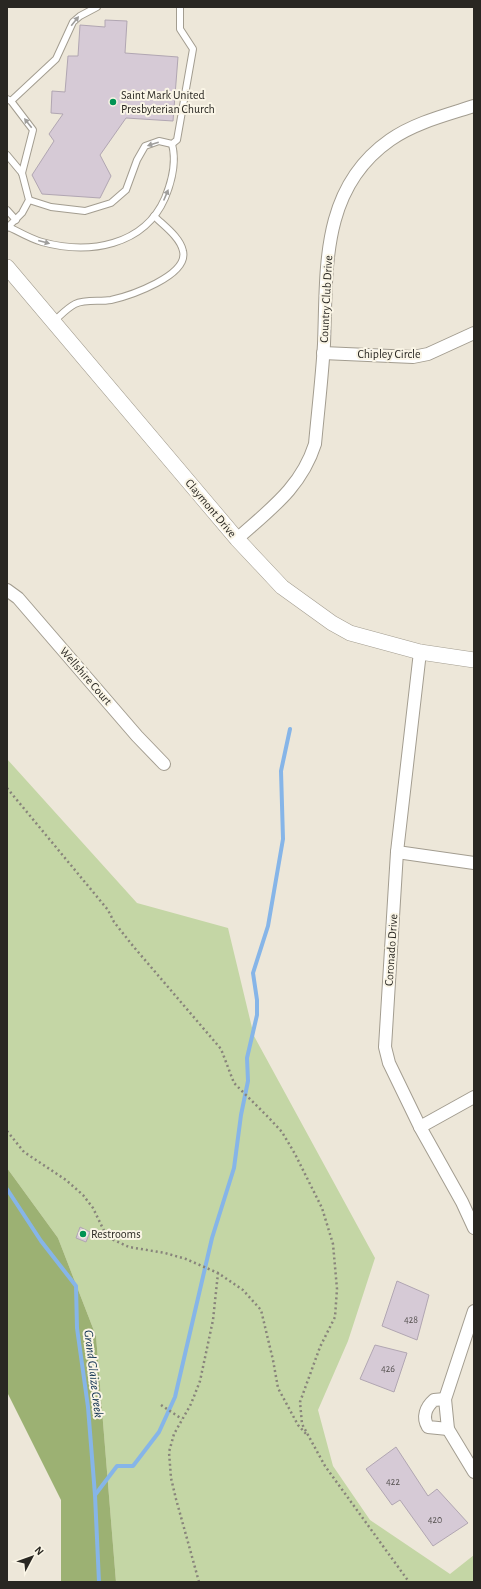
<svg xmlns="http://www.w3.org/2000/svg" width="481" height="1589" viewBox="0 0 481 1589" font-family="'Alegreya Sans',sans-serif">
<rect width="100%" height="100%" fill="#ede7d9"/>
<polygon fill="#c4d6a5" points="7,759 137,903 228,928 254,1036 375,1258 348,1341 318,1410 333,1466 370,1520 450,1574 474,1555 474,1582 116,1582 96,1336 58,1238 7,1168"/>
<polygon fill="#9cb173" points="7,1168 58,1238 96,1336 116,1582 61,1582 61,1500 7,1392"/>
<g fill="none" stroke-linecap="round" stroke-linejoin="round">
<g stroke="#86b5e8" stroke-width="4">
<polyline points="7,1189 41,1241 76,1286 77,1328 88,1407 95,1495 99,1582"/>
<polyline points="95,1495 117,1466 133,1466 159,1432 175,1397 212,1238 234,1168 241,1115 248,1081 247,1058 257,1015 257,1000 253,973 268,926 283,839 281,771 290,729"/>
</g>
</g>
<g fill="#d6cad6" stroke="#b1a6b2">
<polygon points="105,20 127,21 125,53 178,57 173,121 126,118 100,155 111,176 100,198 42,194 32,175 54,141 49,134 63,114 51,113 52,91 65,92 68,56 78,56 80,25 105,27"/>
<polygon points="80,1227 90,1232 86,1242 76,1238"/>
<polygon points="397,1281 429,1295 417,1340 382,1326"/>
<polygon points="375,1345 407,1353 394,1392 360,1379"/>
<polygon points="396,1447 428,1496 437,1489 468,1523 433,1546 400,1500 392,1505 366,1469"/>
</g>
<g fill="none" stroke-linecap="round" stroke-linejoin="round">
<defs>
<g id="service">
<polyline points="7,99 11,101 33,130 22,173"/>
<polyline points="11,101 56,59 73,22 80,16 97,7"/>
<polyline points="7,155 22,173 29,200 22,213 7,228"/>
<polyline points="29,200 51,207 85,211 111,203 126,190 137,160 145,146 159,141 172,144 177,140 193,49 180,29 180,7"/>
<polyline points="7,210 16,220"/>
<path d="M9,227C19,232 31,239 42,242C89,255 144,246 165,198C172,181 177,163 172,144"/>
<path d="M53,322C60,316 67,308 75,304C85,299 100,302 111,300C129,296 189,276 183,251C180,237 164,226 154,216"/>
</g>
<g id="minor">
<polyline points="323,353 413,357 428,354 474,333"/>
<path d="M237,539C269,510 301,488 315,444C318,411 322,378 324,344C327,269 320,189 390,140C414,123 446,115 474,106"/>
<polyline points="7,590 18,598 137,736 164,764"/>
<polyline points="420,652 397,852 385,1047 389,1063 420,1127 462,1202 474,1228"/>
<polyline points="397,852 474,863"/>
<polyline points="420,1127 474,1097"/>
<polyline points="474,1311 445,1399 448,1429 474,1472"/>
<path d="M445,1399L434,1400C426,1407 422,1417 428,1427L448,1429"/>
</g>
<polyline id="tertiary" points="7,267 237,539 282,587 332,623 350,633 420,652 474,660"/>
</defs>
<use href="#service" stroke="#a39d90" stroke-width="8"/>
<use href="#minor" stroke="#a39d90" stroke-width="14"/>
<use href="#tertiary" stroke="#a39d90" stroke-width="16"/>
<g stroke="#88847b" stroke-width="2.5" stroke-dasharray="2 3" stroke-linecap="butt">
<polyline points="7,788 108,910 114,922 133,946 221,1049 234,1083 269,1118 282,1132 295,1154 322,1208 333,1244 337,1289 335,1317 320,1347 300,1402 302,1424 325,1466 409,1582"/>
<polyline points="7,1131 24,1152 66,1180 83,1195 93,1208 107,1237 129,1247 165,1253 186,1259 218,1273 243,1290 261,1310 273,1360 278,1388 298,1425 307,1435"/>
<polyline points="161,1405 182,1419"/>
<polyline points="199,1582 176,1499 171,1478 169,1452 174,1434 191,1404 200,1381 213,1320 218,1273"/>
</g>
<use href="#service" stroke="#fff" stroke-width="6"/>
<use href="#minor" stroke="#fff" stroke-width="12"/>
<use href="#tertiary" stroke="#fff" stroke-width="15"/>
</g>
<defs><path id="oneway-solid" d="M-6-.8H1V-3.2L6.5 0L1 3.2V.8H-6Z"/></defs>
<g fill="#9f9e9c">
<use href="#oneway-solid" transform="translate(75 21) rotate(-51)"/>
<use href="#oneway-solid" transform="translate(28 123) rotate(-128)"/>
<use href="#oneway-solid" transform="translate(153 144) rotate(163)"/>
<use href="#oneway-solid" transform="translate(166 195) rotate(-67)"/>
<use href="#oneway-solid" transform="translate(44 242) rotate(15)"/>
</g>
<g fill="#009354" stroke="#faf5e6" stroke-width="1.5">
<circle cx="113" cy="102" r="4"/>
<circle cx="83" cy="1234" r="4"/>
</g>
<g text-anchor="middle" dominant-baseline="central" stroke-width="4" stroke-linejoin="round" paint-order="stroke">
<g font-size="10" fill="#54504f">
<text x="411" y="1320">428</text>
<text x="388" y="1369">426</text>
<text x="393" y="1482">422</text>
<text x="435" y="1520">420</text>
</g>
<g font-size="12" fill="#292722" stroke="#faf5e6" text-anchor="start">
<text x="121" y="95">Saint Mark United<tspan x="121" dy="14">Presbyterian Church</tspan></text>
<text x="91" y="1234">Restrooms</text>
</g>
<g font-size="12" fill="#292722" stroke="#faf5e6">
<text transform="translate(326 299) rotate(-87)">Country Club Drive</text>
<text x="389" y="354">Chipley Circle</text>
<text transform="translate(211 508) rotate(50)">Claymont Drive</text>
<text transform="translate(86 676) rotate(49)">Wellshire Court</text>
<text transform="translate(391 950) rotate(-86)">Coronado Drive</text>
</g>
<g font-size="13" font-style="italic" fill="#0d2f50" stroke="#faf5e6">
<text transform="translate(93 1374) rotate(83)">Grand Glaize Creek</text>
</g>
</g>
<rect width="481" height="1589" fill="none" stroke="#292722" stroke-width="16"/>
<g transform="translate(32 1557) rotate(49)" stroke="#faf5e6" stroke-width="3" paint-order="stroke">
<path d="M0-3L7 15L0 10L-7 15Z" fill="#292722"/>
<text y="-6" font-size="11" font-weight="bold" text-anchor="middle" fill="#292722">N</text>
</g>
</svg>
